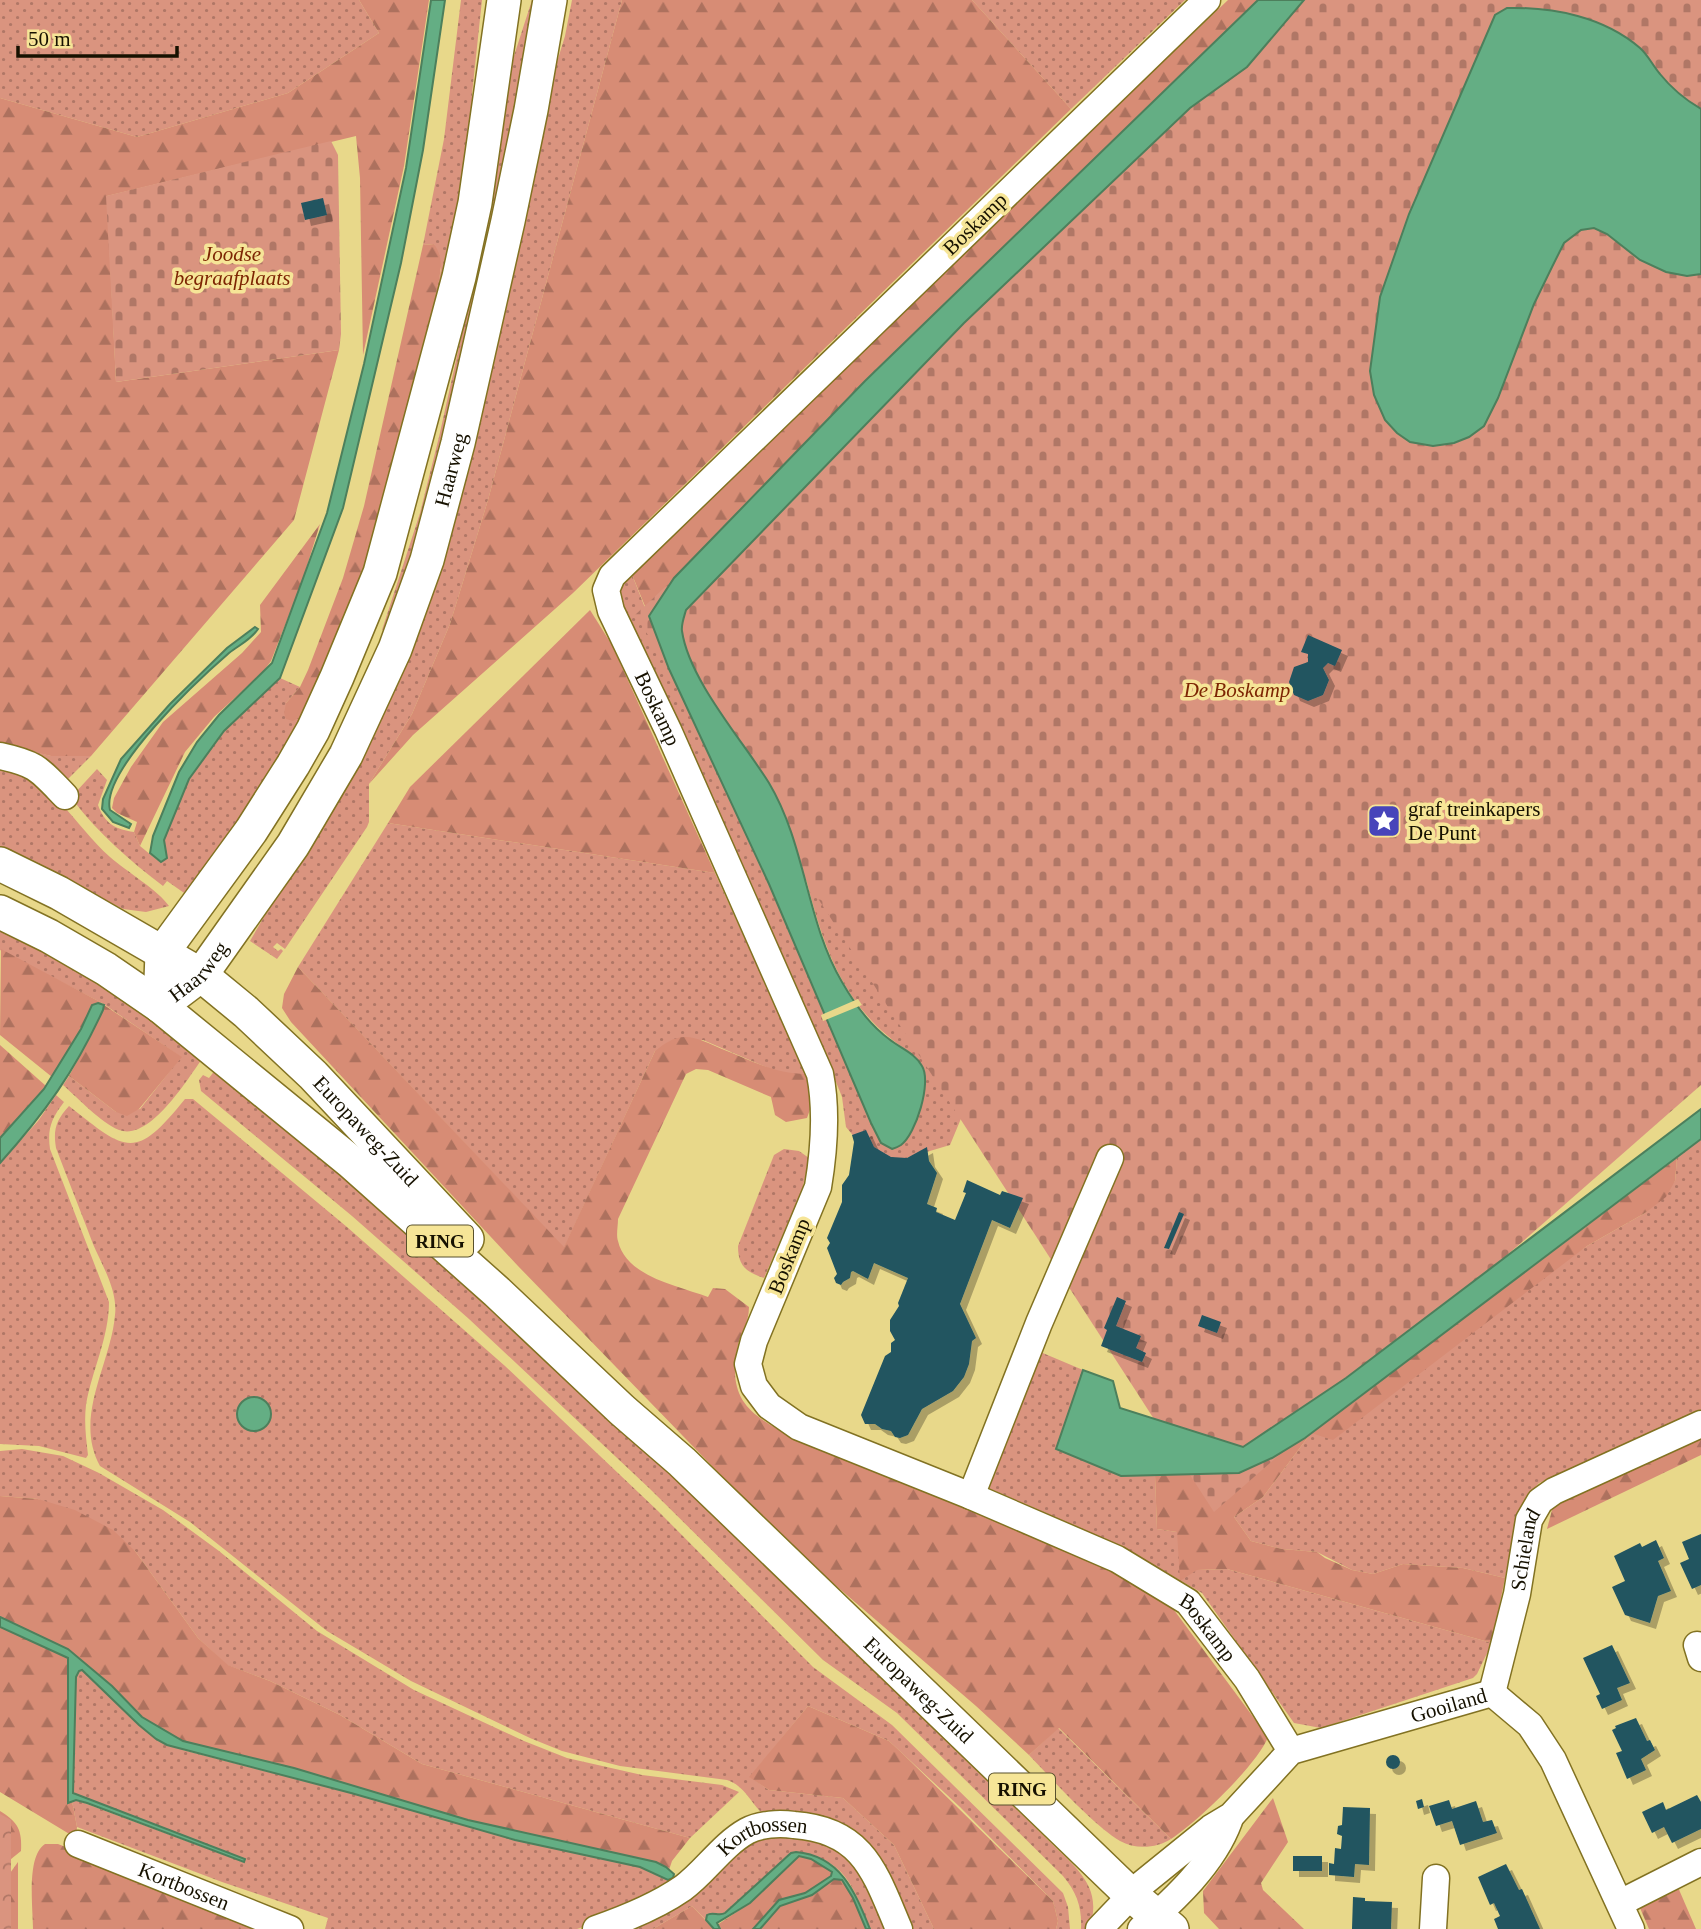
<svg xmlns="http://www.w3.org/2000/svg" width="1701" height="1929" viewBox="0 0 1701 1929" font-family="Georgia,serif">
<defs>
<pattern id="grass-dots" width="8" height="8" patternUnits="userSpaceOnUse" patternTransform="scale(1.75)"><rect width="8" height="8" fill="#da947f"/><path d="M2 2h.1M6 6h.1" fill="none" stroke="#b07766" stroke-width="1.8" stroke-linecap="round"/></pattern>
<pattern id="forest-firs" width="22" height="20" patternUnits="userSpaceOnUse" patternTransform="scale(1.75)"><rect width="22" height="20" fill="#d78c75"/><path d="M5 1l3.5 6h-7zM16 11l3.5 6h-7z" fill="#ad715e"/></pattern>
<pattern id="cemetery-stones" width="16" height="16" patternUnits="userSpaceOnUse" patternTransform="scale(1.75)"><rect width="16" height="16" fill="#da947f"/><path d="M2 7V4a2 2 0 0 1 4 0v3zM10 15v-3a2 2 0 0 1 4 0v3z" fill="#b07766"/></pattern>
<pattern id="park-crowns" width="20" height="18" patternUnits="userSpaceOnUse" patternTransform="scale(1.75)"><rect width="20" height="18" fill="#da947f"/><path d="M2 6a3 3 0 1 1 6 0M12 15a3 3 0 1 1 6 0" fill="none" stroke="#b07766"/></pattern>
<filter id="shadow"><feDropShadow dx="6" dy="6" stdDeviation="0" flood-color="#0004"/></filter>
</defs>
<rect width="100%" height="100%" fill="#e8d88a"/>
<g fill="url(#grass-dots)">
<polygon points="0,0 359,0 379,33 288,93 137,137 0,98"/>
<polygon points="461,0 482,0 472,94 474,129 434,319 432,307 441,270 434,244 423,245 444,139"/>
<polygon points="532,0 537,0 464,349 461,351 462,355 424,514 421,516 422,520 385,630 382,630 420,513 439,437 485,230 513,59"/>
<polygon points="572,0 622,0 488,500 450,624 412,714 369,784 369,822 367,827 285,949 277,943 273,947 278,951 281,949 283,951 277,959 250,941 379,719 541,114 565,36"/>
<polygon points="972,0 1185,0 1071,109"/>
<path d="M631,572L669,669L769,884L871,1122L911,1053C834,1004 820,932 798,848L987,1056L950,1145L893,1162L870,1156L846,1127L842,1097L823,1049L612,589Z"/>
<path d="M280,678L300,687L286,703L302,717L293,740L187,895L167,881L163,886C129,860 99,834 73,800L74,794L97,769L107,780L98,805C105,824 115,829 134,832L140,846L157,860L167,858L164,840L189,779L224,732Z"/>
<polygon points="36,752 51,756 91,756 66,781"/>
<path d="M0,764C49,774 75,826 110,857C126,871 159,891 169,906L146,912L123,909L0,847Z"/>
<polygon points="388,823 715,873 806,1074 789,1074 773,1070 703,1040 655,1051 564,1248 298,967"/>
<path d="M0,925L84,971L205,1055C189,1076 151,1142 119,1130C101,1123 78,1098 63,1085L69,1076L116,1112L140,1109L181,1057L102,1003L0,950Z"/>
<path d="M219,1065L436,1246L1045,1837C1073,1866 1105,1885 1089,1929H1081C1082,1907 1077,1893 1063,1876L897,1713L823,1660L649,1488L469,1319L352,1216L201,1091L199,1080L203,1075L209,1078Z"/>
<path d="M56,1095L64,1102C52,1118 47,1128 50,1149L109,1302C109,1338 92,1370 86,1405C84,1422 86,1438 88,1455L86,1458L39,1446L0,1444V1163L38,1121Z"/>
<path d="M185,1099H193L347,1227L505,1366L658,1511L813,1667L892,1725L1063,1893L1068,1907L1070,1929H1056L1058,1921L1053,1901L960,1807L889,1741L808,1706L750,1777L769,1790L843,1798L894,1845L934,1929H909L881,1865L763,1814C750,1802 745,1786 727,1780L620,1766L562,1751L530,1738L411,1681L327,1631L190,1522L100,1466C73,1417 111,1364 115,1315C118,1291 102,1265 93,1244C81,1212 68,1180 56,1148C53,1130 56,1120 69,1106C127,1152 135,1161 185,1099Z"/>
<path d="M1701,1139V1411L1539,1483C1514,1509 1512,1543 1505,1578L1463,1568L1403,1564L1373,1574L1352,1570L1317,1552L1282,1549L1251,1541L1234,1517L1263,1497L1311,1433L1587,1246L1645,1213L1675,1181L1677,1158Z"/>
<path d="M784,1149L799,1151L809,1158L802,1191L764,1278C746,1272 738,1266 738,1246L774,1155Z"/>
<polygon points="1038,1351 1083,1370 1056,1449 1121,1476 1155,1475 1157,1529 1177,1532 1197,1570 1227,1569 1492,1643 1477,1674 1473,1678 1321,1728 1294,1723 1202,1593 1121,1546 986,1487"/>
<polygon points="22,1449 63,1456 99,1473 163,1510 219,1551 317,1631 414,1690 524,1741 567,1758 642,1775 722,1785 739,1792 690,1838 422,1764 340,1715 270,1681 227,1665 198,1638 135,1551 38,1499 0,1496 0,1451"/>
<polygon points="82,1670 183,1750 351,1793 515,1840 640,1867 651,1873 671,1880 610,1918 577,1929 325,1929 328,1918 222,1882 77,1827 72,1801 76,1800 243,1862 245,1859 73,1793 76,1677 79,1671"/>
<path d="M1058,1728L1171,1839C1157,1848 1136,1850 1120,1841C1092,1824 1053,1780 1029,1755Z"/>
<path d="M810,1835L854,1858L890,1929H870C860,1904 851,1872 824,1860C814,1856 801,1855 791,1853L722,1915L713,1914L706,1920L692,1906L653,1929H616L754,1838Z"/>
</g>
<g fill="url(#forest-firs)">
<polygon points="359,0 429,0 404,166 363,355 360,178 356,136 107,196 116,382 339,350 294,520 91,756 51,756 0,744 0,98 137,137 288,93 379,33"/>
<polygon points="622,0 972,0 1071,109 573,593 413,735 369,784 412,714 450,624 488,500"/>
<polygon points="1228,0 1258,0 865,381 674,578 649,616 631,572"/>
<path d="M434,244C451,267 430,293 434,319L376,541L302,716L293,721L286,719L284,713L286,703L300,687L308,670L343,578L364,506L423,245Z"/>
<polygon points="320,524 302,582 271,661 262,673 214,717 185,752 140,846 134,832 137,822 117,813 112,808 114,798 131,767 163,722 242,653 261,632 260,605"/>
<polygon points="590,610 612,645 715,873 388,823 410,787"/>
<polygon points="1,949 102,1003 92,1005 81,1029 52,1077 0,1035"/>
<path d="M298,967L564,1247L655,1051C664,1044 673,1037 685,1037C698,1037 710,1044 722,1049C750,1060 775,1074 806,1074L813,1101L807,1118L786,1122L775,1115L771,1097L708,1070L696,1069L686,1074L618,1219C618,1226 616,1235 618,1241C626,1277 679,1286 708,1297L713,1288L725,1289L749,1307C749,1324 740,1333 737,1349C727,1404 754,1417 797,1439L1113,1570L1149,1591L1174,1610L1268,1737C1258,1764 1196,1823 1171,1839L1059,1728L1029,1755L976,1706L799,1554L747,1502L518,1266L291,1022L282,1008L284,994Z"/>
<polygon points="104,1005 182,1057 139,1109 127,1116 116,1112 69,1076 92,1034"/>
<polygon points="0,1045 46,1086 0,1138"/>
<polygon points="1677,1158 1675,1181 1666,1197 1645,1213 1587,1246 1333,1440 1311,1433 1263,1497 1234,1517 1251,1541 1282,1549 1317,1552 1325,1558 1352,1570 1373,1574 1403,1564 1463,1568 1505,1578 1492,1643 1227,1569 1197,1570 1180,1581 1177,1532 1157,1529 1155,1475 1239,1473 1272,1458 1305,1438"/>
<polygon points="1701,1439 1701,1455 1547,1529 1552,1510 1567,1498"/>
<polygon points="0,1496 38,1499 75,1510 113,1530 135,1551 198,1638 228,1665 270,1681 340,1715 422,1764 690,1838 672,1861 669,1870 661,1864 640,1858 586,1848 468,1820 294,1768 183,1741 142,1717 112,1686 68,1649 0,1617"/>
<polygon points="0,1627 68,1658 69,1803 72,1801 77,1827 76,1838 0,1792"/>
<polygon points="808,1706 889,1741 903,1754 1053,1901 1058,1921 1056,1929 934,1929 894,1845 843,1798 769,1790 749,1777"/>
<polygon points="1273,1798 1288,1842 1261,1883 1263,1890 1304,1929 1219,1929 1204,1913 1203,1891"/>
<path d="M0,1811C18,1822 22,1830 21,1851L0,1868Z"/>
<path d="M45,1844H58L272,1929H33C33,1908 26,1856 45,1844Z"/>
<polygon points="797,1856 811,1859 832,1872 831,1876 805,1893 779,1900 753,1929 720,1929 717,1925 750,1903"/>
<polygon points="18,1862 18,1929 0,1929 0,1887"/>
<polygon points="834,1879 842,1880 853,1898 866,1929 760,1929 780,1906 812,1895"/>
<polygon points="1677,1885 1696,1929 1649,1929 1640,1908"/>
<polygon points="692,1906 714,1929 653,1929"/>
</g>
<g fill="url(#cemetery-stones)">
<polygon points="1298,0 1701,0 1701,1085 1214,1512 635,615"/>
<polygon points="331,141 338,155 341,334 339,350 116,382 106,196"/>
</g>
<polygon fill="url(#park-crowns)" points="0,1814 11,1820 11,1929 0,1929"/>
<g fill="#64ae84" stroke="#4d7f5c" stroke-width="2">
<polygon points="431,0 445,0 423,150 401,263 343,508 280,678 224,731 189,779 164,840 167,858 161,862 150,853 153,836 179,772 197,742 219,715 272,663 327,513 364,364 406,168"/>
<path d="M1258,0H1304L1247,67L1190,108L964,323L686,610C684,617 681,625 682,631C689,680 743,741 769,783C806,845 806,921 842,982C854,1003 870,1025 889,1039C900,1048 915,1053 922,1066C932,1082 916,1134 901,1145C898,1147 895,1148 892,1149L881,1143L871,1123L769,884L669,669L649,616L674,578L865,381Z"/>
<path d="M1507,8C1554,7 1604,17 1640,48C1648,55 1653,66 1660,74C1672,89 1684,99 1701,109V274L1687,276L1666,272L1640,260L1607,234L1594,228L1581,230L1564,243L1552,267L1534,304L1498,398L1484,426L1469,437L1454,443L1433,446L1410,442L1397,433L1385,420L1374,395L1370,371L1380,297L1409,214L1489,29L1495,15Z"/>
<path d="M255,627L258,629C251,640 239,645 229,653C200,678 100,771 110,810L131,824L129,828L113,822L102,809L103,799L121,759L170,704L227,648Z"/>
<path d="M98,1003L104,1005L103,1010C75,1071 45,1113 0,1163V1138L44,1089L81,1029L92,1005Z"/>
<polygon points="1701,1109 1701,1139 1305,1438 1272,1458 1239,1473 1121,1476 1056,1449 1083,1370 1113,1381 1120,1408 1243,1447 1346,1378"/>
<circle cx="254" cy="1414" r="17"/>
<polygon points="0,1617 68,1649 112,1686 142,1717 183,1741 294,1768 468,1820 656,1862 666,1867 674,1874 673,1878 668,1880 640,1867 515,1840 351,1793 167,1745 156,1739 139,1725 82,1670 79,1671 76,1677 73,1793 245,1859 244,1862 87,1803 76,1800 68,1803 68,1658 0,1627"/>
<path d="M796,1852C841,1856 855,1892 870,1929H866L853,1898L842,1880L834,1879L812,1895L780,1906L760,1929H753L779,1900L805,1893L831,1876L832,1872L811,1859L799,1856L750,1903L717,1923L720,1929H714L706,1920L707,1915C713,1911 719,1917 725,1913L791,1853Z"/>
</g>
<polygon fill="#e8d88a" points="858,999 862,1005 823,1021 821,1015"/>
<g fill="#205461" filter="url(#shadow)">
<polygon points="323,198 327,215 305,220 301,203"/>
<polygon points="1308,635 1342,650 1335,666 1328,663 1323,668 1329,680 1323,695 1308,701 1294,695 1289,682 1294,667 1308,662 1308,654 1301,652"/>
<polygon points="866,1130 874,1147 891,1157 907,1158 927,1147 929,1161 937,1173 927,1204 937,1208 936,1212 955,1220 966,1193 963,1192 967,1180 1000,1195 1002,1191 1023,1198 1010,1228 992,1220 960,1304 976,1338 972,1341 969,1364 964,1377 953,1391 922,1409 908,1435 900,1438 895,1437 891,1431 882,1429 875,1424 865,1424 861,1415 885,1356 891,1352 891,1343 895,1340 890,1331 890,1320 899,1306 898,1303 908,1278 874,1263 868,1279 853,1271 851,1272 850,1278 843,1282 841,1285 836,1283 834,1278 837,1274 827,1248 830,1243 827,1238 842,1202 842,1185 849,1175 854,1142 852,1135"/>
<polygon points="1179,1212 1184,1214 1169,1249 1164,1248"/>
<polygon points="1117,1297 1126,1301 1116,1326 1141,1336 1136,1348 1146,1353 1142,1362 1101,1346 1107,1330 1104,1328"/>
<polygon points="1202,1315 1221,1322 1217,1333 1198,1326"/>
<polygon points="1701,1534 1701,1585 1692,1589 1680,1563 1689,1559 1682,1542"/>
<polygon points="1656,1540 1664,1558 1658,1561 1671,1591 1658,1596 1650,1623 1625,1615 1612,1587 1625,1581 1614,1556 1640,1543 1642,1547"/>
<polygon points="1612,1645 1630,1683 1617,1688 1622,1700 1602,1709 1596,1696 1600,1694 1583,1658"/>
<polygon points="1636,1718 1647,1741 1650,1740 1655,1750 1641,1759 1646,1770 1627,1779 1616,1753 1622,1751 1612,1730 1616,1728 1615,1726"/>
<circle cx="1393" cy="1762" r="7"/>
<polygon points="1697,1795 1701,1802 1701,1829 1672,1843 1664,1827 1652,1833 1642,1812 1663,1802 1666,1810"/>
<polygon points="1422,1799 1424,1807 1418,1809 1416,1801"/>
<polygon points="1449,1800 1452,1809 1476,1801 1483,1822 1492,1820 1497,1833 1460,1845 1452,1821 1436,1826 1429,1806"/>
<polygon points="1343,1807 1370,1808 1369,1865 1355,1864 1354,1877 1329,1875 1329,1863 1334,1864 1335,1848 1341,1849 1342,1836 1337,1834 1338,1826 1342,1825"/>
<rect x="1293" y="1856" width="29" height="15"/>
<polygon points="1506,1864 1519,1890 1522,1889 1540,1929 1498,1929 1494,1919 1500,1916 1494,1903 1490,1905 1478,1877"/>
<polygon points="1353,1897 1365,1898 1365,1901 1392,1902 1391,1929 1352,1929"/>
</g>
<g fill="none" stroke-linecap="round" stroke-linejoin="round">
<defs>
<g id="minor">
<path id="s1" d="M1207,0L612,576L606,590L611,611L668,730L820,1074C827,1110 824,1151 818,1187L754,1341L748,1364L754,1386L769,1406L799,1427L971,1496L1117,1559L1188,1602L1247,1679L1291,1751"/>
<path d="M0,756C37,764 39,769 65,796"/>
<polyline points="971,1496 1039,1323 1110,1158"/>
<polyline points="1697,1645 1701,1658"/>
<path id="s2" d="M1492,1693L1517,1594L1529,1520L1540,1501L1554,1491L1701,1424"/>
<path id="s3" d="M78,1844L290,1929"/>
<polyline points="1620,1903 1701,1862"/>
<path id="s4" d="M596,1929C625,1919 657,1906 683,1888C705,1872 722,1845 747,1831C760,1824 779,1823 794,1825C864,1830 875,1873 899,1929"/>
<path id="s5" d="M1099,1929L1143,1883L1211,1828L1231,1816L1291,1751L1492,1693L1530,1725L1553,1760L1631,1929"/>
<path d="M1141,1929C1175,1899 1213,1864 1229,1821"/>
<polyline points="1433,1929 1436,1878"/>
</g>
<g id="major">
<path id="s6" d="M0,864L59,893L201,975L246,1012L313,1075L467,1239"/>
<path id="s7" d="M0,912L49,936L106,969L160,1006L351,1162L497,1292L622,1410L682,1462L1130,1894L1172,1929"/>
<path id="s8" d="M160,1006L201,975L293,845L346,755L395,649L427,560L458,443L508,221L531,110L550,0"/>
<polyline points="160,1006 162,953 251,831 293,765 313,730 337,677 380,573 459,277 475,203 504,0"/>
</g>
</defs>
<use href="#minor" stroke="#827222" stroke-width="29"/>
<use href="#major" stroke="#827222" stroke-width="36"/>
<use href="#minor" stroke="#fff" stroke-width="26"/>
<use href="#major" stroke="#fff" stroke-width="33"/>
</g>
<defs>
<symbol id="sight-square" viewBox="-11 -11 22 22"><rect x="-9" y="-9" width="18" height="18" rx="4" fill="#4744ba" stroke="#f6e597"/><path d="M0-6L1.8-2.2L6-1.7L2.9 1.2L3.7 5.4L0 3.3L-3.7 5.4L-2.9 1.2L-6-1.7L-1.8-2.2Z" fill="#fff"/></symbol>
</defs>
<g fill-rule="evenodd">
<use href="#sight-square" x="1365" y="802" width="38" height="38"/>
</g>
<g text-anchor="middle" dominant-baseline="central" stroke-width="7" stroke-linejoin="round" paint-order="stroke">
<g fill="#f6e597" stroke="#59512d" stroke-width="2">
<rect x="407" y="1225.5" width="66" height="31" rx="5"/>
<rect x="989" y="1773.5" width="66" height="31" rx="5"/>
</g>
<g font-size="19" font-weight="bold" fill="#161100">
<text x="440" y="1241">RING</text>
<text x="1022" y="1789">RING</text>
</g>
<g font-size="21" fill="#161100" stroke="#f6e597">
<text transform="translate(975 224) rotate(-44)">Boskamp</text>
<text stroke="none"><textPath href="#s8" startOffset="620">Haarweg</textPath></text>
<text stroke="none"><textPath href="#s1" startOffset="973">Boskamp</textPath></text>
<text stroke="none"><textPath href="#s8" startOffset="52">Haarweg</textPath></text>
<text stroke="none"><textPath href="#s6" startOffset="457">Europaweg-Zuid</textPath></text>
<text transform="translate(789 1256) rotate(-68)">Boskamp</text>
<text stroke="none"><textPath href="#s2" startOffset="147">Schieland</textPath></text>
<text stroke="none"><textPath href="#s1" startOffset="2221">Boskamp</textPath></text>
<text stroke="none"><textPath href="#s7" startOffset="1208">Europaweg-Zuid</textPath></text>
<text stroke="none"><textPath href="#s5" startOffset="427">Gooiland</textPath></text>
<text stroke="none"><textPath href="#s4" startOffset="196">Kortbossen</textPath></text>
<text stroke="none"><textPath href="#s3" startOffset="114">Kortbossen</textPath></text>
</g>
<g font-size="21" font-style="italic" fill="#7d2503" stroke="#f6e597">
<text x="232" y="254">Joodse<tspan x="232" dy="24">begraafplaats</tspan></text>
<text x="1237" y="690">De Boskamp</text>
</g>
<g font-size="21" fill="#161100" stroke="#f6e597" text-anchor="start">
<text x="1408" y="809">graf treinkapers<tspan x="1408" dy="24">De Punt</tspan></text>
</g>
</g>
<path d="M18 46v10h159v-10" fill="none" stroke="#161100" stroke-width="3.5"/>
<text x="28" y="46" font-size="21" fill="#161100" stroke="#f6e597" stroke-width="5" paint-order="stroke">50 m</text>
</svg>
